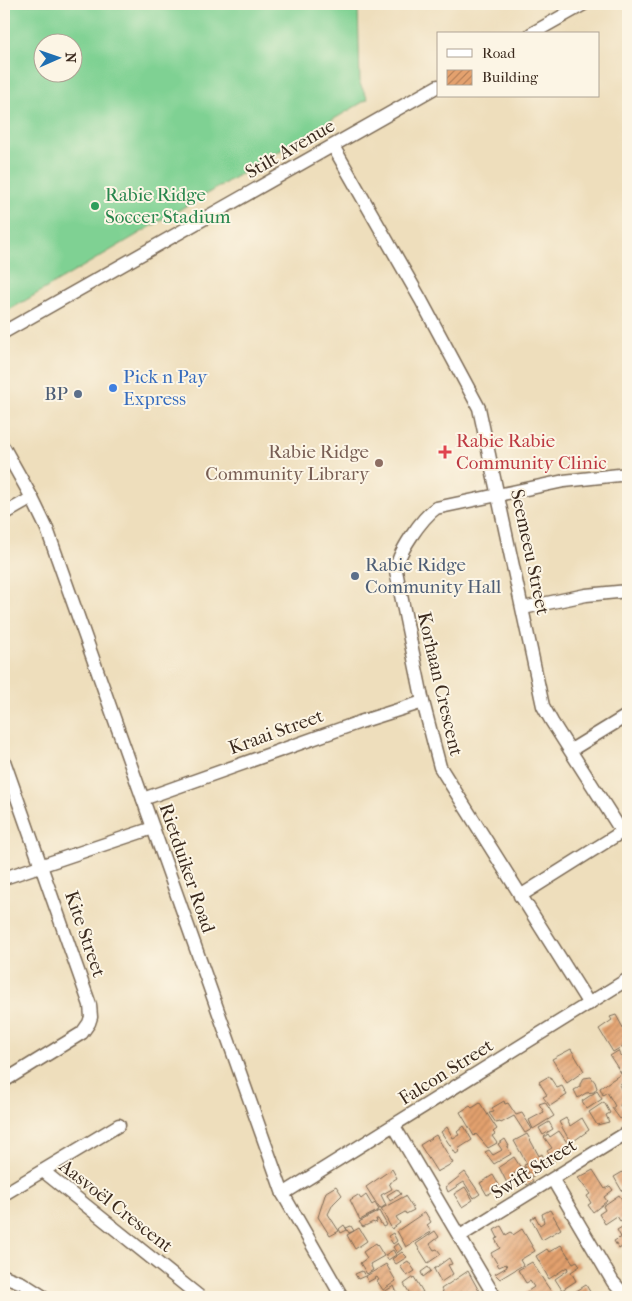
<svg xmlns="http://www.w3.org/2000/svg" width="632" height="1301" viewBox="0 0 632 1301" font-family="'IM FELL French Canon',serif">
<defs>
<pattern id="building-hatch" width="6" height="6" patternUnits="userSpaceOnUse" patternTransform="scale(1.25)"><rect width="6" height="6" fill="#e3a16e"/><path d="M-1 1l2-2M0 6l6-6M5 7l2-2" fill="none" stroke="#b9835a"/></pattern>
</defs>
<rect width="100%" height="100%" fill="#fcf5e5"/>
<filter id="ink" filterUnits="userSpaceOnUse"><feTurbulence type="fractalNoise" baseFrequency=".02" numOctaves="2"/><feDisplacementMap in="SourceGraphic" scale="10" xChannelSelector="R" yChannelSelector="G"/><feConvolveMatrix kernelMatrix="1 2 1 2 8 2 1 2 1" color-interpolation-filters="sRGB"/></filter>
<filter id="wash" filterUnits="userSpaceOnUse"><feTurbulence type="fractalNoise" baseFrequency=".0096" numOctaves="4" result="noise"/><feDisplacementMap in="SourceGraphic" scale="20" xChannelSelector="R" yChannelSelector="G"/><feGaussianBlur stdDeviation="1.12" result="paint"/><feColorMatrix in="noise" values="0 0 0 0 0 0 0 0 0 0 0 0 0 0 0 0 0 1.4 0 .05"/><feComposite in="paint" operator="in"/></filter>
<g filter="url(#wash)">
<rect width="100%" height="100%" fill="#eedebc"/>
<path fill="#7fd193" stroke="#5d7e58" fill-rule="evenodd" d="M4,4H358L360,84L368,99L4,313ZM42,42H72V72H42Z"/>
<g id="blocks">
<g fill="url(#building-hatch)">
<polygon points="616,1015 628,1037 628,1043 613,1052 599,1029 612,1020 610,1017"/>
<polygon points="571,1049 584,1071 567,1083 552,1059"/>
<polygon points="618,1051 621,1057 628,1051 628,1069 621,1073 610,1056"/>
<polygon points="621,1074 625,1080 619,1085 627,1099 620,1105 626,1115 620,1119 612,1108 615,1106 607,1092 603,1095 600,1088"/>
<polygon points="549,1076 557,1088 562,1086 567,1095 550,1106 543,1097 547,1095 539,1082"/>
<polygon points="591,1077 595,1082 597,1088 594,1092 586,1093 578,1098 574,1090 580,1087 580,1084 584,1078"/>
<polygon points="597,1091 602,1099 587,1109 582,1101"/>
<polygon points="504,1101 505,1104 508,1103 516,1115 522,1113 532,1129 525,1133 514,1116 501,1123 500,1122 496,1123 489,1113 494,1112 492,1108"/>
<polygon points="545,1102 554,1116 533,1129 529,1120 544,1112 539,1104"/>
<polygon points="604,1102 610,1113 606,1115 609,1122 597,1125 589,1112"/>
<polygon points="480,1103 497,1129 493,1132 495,1134 492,1136 497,1143 488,1148 476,1134 474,1136 460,1112 470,1106 472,1108"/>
<polygon points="566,1118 570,1126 582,1118 589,1130 571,1143 559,1122"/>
<polygon points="549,1122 553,1129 543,1135 539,1128"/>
<polygon points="464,1126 472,1140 458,1149 460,1151 456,1154 441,1132 447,1127 453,1138 459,1135 457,1132"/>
<polygon points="559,1131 571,1148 563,1153 560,1149 556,1151 560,1157 554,1161 547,1151 552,1148 544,1137 548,1134 550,1137"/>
<polygon points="527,1134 539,1156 542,1154 547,1164 535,1171 536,1174 532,1177 524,1165 527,1164 514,1141"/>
<polygon points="436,1135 453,1163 437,1172 420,1145"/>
<polygon points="505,1139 509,1146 507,1147 511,1154 494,1164 485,1152 489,1150 493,1155 502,1150 498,1144"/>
<polygon points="514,1157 521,1168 524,1167 533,1181 527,1185 519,1171 513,1174 515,1177 507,1183 499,1167"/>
<polygon points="392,1169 397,1178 389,1183 392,1189 381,1195 386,1205 380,1209 366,1187"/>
<polygon points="593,1170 605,1189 610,1186 613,1190 604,1197 607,1201 593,1212 588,1205 591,1203 587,1196 590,1194 578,1178"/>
<polygon points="626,1170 628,1174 628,1187 622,1191 614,1177"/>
<polygon points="465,1172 480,1194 474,1198 464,1182 448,1192 446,1187"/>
<polygon points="493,1175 500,1187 487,1195 480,1183"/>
<polygon points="336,1186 342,1195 333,1204 328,1214 339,1231 330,1236 318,1217 326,1192"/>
<polygon points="465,1187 473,1200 462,1207 454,1194"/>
<polygon points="397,1189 401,1194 390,1201 387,1195"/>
<polygon points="358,1195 361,1199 366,1195 372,1205 375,1203 379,1210 360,1220 350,1200"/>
<polygon points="619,1195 628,1208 628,1216 620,1221 617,1216 605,1224 599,1214 605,1210 603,1206"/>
<polygon points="405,1196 414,1210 406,1214 405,1212 396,1217 400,1223 392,1229 381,1209"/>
<polygon points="550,1210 561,1229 542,1240 531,1219 535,1216 540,1225 544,1222 542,1214"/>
<polygon points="379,1211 387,1225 383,1227 378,1219 376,1219 377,1222 374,1223 373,1222 363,1227 359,1222"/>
<polygon points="425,1212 431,1222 427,1225 431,1232 406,1247 397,1231"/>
<polygon points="627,1224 628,1226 628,1243 619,1249 614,1241 621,1237 617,1230"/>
<polygon points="344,1225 347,1230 341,1233 339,1229"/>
<polygon points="351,1226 354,1231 349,1233 346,1228"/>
<polygon points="501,1226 506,1235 511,1232 513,1235 522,1229 535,1251 520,1260 523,1265 500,1279 495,1274 507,1267 506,1264 499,1267 491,1253 500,1248 495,1239 498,1238 494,1230"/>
<polygon points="359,1228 367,1241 355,1249 347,1235"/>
<polygon points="435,1231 439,1237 430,1244 434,1250 437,1249 441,1254 428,1263 416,1244"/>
<polygon points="393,1233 397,1241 393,1244 388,1236"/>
<polygon points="376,1243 384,1256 370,1264 373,1270 367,1274 360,1263 367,1258 363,1252"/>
<polygon points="398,1243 402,1249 397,1253 393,1247"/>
<polygon points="561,1245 573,1263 577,1261 580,1266 571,1272 576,1281 562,1290 555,1279 568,1270 567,1267 549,1279 536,1256 547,1249 549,1252"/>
<polygon points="393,1250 396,1255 388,1260 385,1255"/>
<polygon points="402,1252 407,1257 396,1264 392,1259"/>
<polygon points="449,1258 452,1264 448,1265 453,1274 441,1282 434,1269"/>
<polygon points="408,1261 415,1271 407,1276 400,1266"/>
<polygon points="532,1262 544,1281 555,1297 519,1297 534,1287 530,1281 526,1283 518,1270"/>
<polygon points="386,1264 396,1281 383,1290 377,1281 379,1280 377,1277 368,1282 366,1276"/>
<polygon points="428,1267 431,1271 423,1277 421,1272"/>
<polygon points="362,1271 365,1276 358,1279 355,1274"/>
<polygon points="468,1271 479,1291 469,1297 460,1297 463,1295 462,1292 454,1297 446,1297 441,1289"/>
<polygon points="414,1277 423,1292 412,1297 404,1284"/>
<polygon points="586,1285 593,1297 567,1297"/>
<polygon points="394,1286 399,1297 382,1297 380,1294"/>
</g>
</g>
</g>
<g filter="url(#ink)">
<use href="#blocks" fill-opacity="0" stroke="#7a6955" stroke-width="1"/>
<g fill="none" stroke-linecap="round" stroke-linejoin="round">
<defs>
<g id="minor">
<polyline points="531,34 584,4"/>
<polyline points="333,146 421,300 479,408 543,706 552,722 622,832"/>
<polyline points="4,332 438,86"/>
<polyline points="4,448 32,498 47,529 283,1194 342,1297"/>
<polyline points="4,514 32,498"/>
<polyline points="523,608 586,595 628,591"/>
<polyline points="571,750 628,715"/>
<polyline points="4,761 90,1005 91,1017 89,1023 82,1033 4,1081"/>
<polyline points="143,799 360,722 423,702"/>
<polyline points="4,878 153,828"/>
<polyline points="520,896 628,828"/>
<path d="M589,1004L440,767L423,702L396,571C397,553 422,518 436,508L564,481L628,474"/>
<polyline points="394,1126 495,1297"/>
<polyline points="43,1171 200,1297"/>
<polyline points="553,1180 613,1282 621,1291 628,1292"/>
<polyline points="4,1194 119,1125"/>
<polyline points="283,1194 628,979"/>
<polyline points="460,1236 628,1132"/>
<polyline points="4,1276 22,1283 44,1297"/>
</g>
</defs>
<use href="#minor" stroke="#7a6955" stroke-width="15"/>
<use href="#minor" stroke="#fff" stroke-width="12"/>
</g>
</g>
<circle fill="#2e9e5b" stroke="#fcf5e5" stroke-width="2" cx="95" cy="206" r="5"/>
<circle fill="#3f7fe0" stroke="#fcf5e5" stroke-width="2" cx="113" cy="388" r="5"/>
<g fill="#5c6f8a" stroke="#fcf5e5" stroke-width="2">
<circle cx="78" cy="394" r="5"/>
<circle cx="355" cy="576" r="5"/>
</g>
<path fill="#e0444e" stroke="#fcf5e5" stroke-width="2" d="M442.5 444.5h5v5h5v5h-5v5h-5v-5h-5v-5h5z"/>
<circle fill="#8d6e63" stroke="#fcf5e5" stroke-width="2" cx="379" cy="463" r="5"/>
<g text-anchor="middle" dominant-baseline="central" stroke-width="4" stroke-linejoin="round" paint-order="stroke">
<g font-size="19" fill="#3b2a1e" stroke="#fcf5e5">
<text transform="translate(290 149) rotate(-30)">Stilt Avenue</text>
<text transform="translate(530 552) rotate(78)">Seemeeu Street</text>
<text transform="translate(440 684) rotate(77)">Korhaan Crescent</text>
<text transform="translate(276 732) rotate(-20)">Kraai Street</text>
<text transform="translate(187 868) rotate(71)">Rietduiker Road</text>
<text transform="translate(85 934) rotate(71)">Kite Street</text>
<text transform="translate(446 1072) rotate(-32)">Falcon Street</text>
<text transform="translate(534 1169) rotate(-32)">Swift Street</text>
<text transform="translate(116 1206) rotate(38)">Aasvoël Crescent</text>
</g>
<g font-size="19" fill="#27864d" stroke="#fcf5e5" text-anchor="start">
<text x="105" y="195">Rabie Ridge<tspan x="105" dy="22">Soccer Stadium</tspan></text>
</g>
<g font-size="19" fill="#366cbe" stroke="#fcf5e5" text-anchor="start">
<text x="123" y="377">Pick n Pay<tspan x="123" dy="22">Express</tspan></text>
</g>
<g font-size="19" fill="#4e5e75" stroke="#fcf5e5" text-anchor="end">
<text x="68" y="394">BP</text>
<text x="365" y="565" text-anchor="start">Rabie Ridge<tspan x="365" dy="22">Community Hall</tspan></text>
</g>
<g font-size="19" fill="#be3a42" stroke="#fcf5e5" text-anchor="start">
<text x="456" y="441">Rabie Rabie<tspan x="456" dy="22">Community Clinic</tspan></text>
</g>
<g font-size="19" fill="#785e54" stroke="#fcf5e5" text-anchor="end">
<text x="369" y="452">Rabie Ridge<tspan x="369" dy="22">Community Library</tspan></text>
</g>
</g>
<rect width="632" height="1301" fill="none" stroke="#fcf5e5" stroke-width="20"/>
<rect x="437" y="32" width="162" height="65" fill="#fcf5e5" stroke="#afa495"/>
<rect x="447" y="49" width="25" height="8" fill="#ffffff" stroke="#afa495"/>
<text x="482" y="58" font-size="15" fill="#3b2a1e">Road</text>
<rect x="447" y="70" width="25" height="15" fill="url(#building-hatch)" stroke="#afa495"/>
<text x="482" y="82" font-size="15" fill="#3b2a1e">Building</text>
<g transform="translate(58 58) rotate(88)"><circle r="24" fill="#fcf5e5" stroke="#afa495"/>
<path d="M0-4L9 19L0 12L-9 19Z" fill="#1f6fb2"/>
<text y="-8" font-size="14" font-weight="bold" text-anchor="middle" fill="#3b2a1e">N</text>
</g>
</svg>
